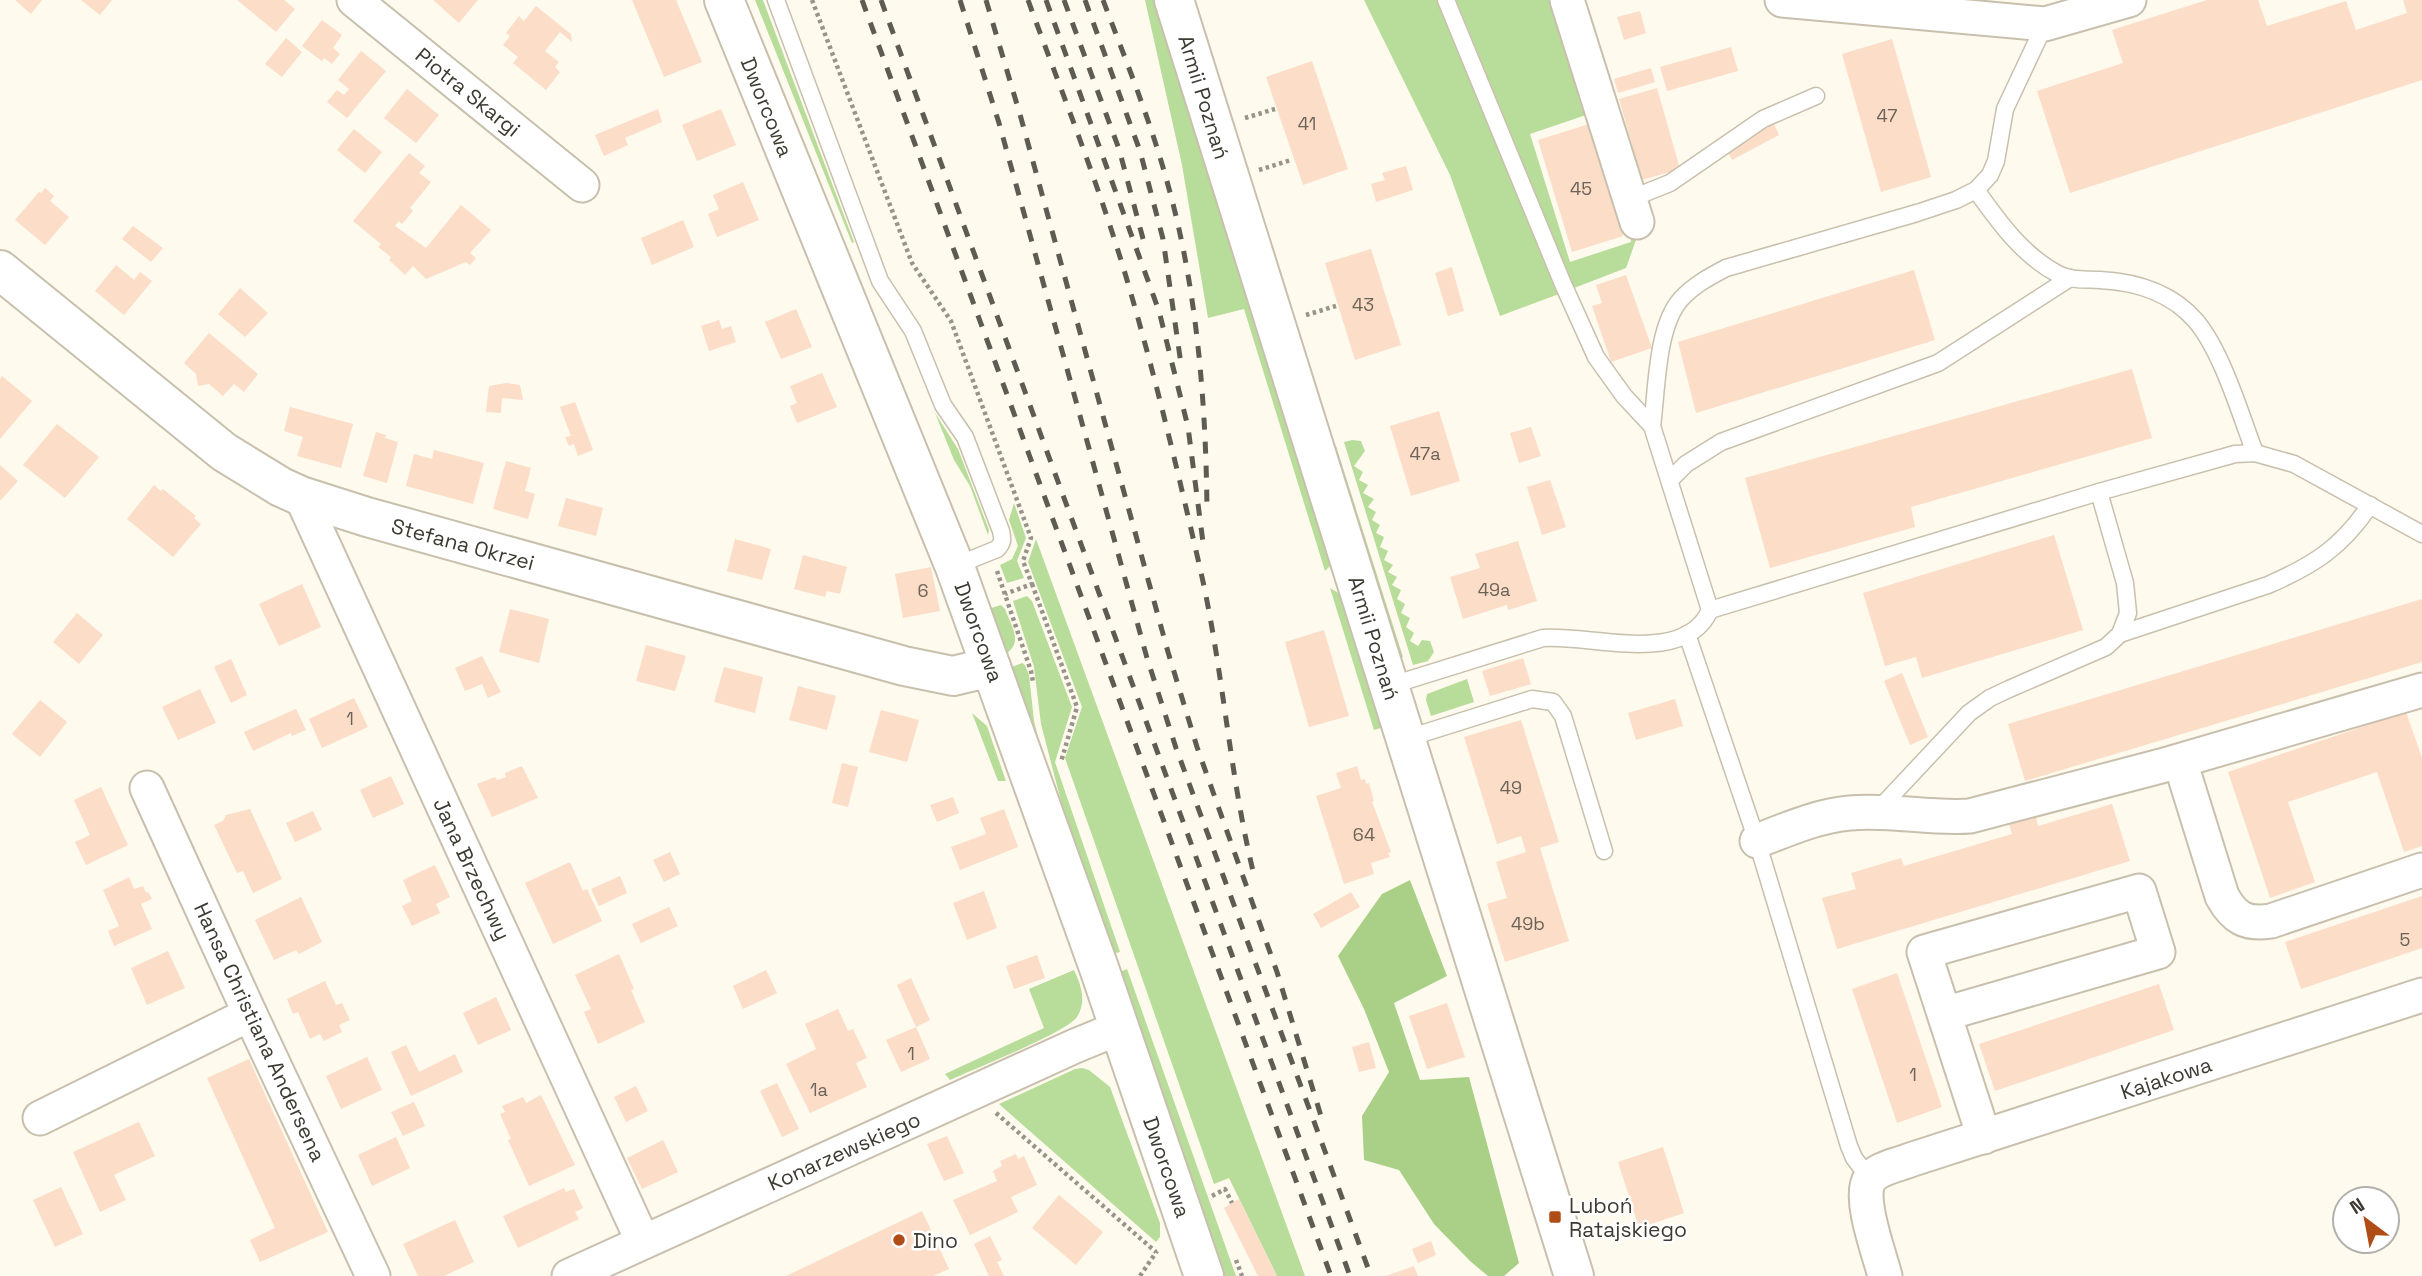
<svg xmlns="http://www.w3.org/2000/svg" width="2422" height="1276" viewBox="0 0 2422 1276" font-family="'Space Grotesk',sans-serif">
<rect width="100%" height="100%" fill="#fffaee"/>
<g fill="#b8dc99">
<polygon points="755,0 763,0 854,242 852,243"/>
<polygon points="1145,0 1156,0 1201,141 1331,565 1325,571 1244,309 1208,318 1182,165"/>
<polygon points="1364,0 1438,0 1559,294 1500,316 1450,175"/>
<polygon points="1456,0 1557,0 1589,114 1530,134 1570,262 1631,242 1629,229 1641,226 1626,268 1574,288"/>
<polygon points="935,413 958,449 989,530 988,535 970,486 954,460"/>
<polygon points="1352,440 1361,441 1365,451 1354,466 1363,472 1359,480 1368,485 1363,493 1374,499 1368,507 1376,512 1372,520 1380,525 1376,533 1384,537 1380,547 1388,551 1384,560 1393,565 1388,572 1397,577 1392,585 1401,590 1397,599 1405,604 1401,613 1410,618 1406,627 1414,633 1410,641 1418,646 1422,640 1430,641 1434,652 1428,661 1413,665 1344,442"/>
<polygon points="1336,446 1403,657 1398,659 1331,448"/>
<polygon points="1014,503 1026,538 1017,561 1024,578 1007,583 1000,565 1012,559 1018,546 1009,520"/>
<polygon points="1036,539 1305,1276 1277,1276 1229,1178 1214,1184 1065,758 1082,707 1028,562"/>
<polygon points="1330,588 1340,594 1384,727 1374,730"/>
<polygon points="1027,596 1032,601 1072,707 1055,762 1120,952 1109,955 1076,859 1041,724 1034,667 1013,601"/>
<path d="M1001,605L1005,609C1012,628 1025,644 1002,656L985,610Z"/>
<polygon points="1022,663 1025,665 1029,675 1034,721 1054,805 1007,669"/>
<polygon points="1467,679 1474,702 1431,716 1426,700 1427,694"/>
<polygon points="972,713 987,726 1006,781 998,781"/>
<polygon points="1127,969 1236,1276 1223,1276 1117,973"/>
<path d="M1074,970C1081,985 1087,1001 1077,1017C1066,1033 973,1069 950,1080L945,1074L1044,1028L1029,989Z"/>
<polygon points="1082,1068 1089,1070 1110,1087 1160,1223 1160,1237 1156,1242 999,1104 1075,1069"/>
</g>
<polygon fill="#a9d086" points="1410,880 1447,976 1394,1003 1420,1080 1469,1077 1519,1263 1504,1276 1488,1276 1470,1261 1434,1224 1399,1170 1364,1160 1362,1116 1389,1072 1364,1009 1338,956 1382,894"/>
<g fill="#fbddc8">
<polygon points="15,0 42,0 31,14"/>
<polygon points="81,0 112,0 100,15"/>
<polygon points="237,0 284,0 295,9 276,32"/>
<polygon points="433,0 478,0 459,23"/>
<polygon points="632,0 676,0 702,62 664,77"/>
<polygon points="2207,0 2258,0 2267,26 2346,1 2356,30 2407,13 2403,0 2422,0 2422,80 2070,193 2037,91 2123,63 2112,30"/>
<polygon points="536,6 571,34 572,42 560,32 545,51 559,62 555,67 560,72 546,90 513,63 518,57 503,45 510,36 506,33 519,16 524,21"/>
<polygon points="1640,11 1646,33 1624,40 1617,17"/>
<polygon points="322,20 342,35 333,48 340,54 332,64 324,58 322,61 302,46"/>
<polygon points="286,38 302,52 282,77 265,64"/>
<polygon points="1892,39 1931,177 1881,192 1842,54"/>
<polygon points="1731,47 1738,71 1667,91 1660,67"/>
<polygon points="361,51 386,71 347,118 327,102 337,90 344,95 349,89 338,80"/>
<polygon points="1312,61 1348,169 1303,185 1266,77"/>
<polygon points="1651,68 1655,82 1618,93 1614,79"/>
<polygon points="1657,88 1680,169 1642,180 1619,99"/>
<polygon points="407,89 439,115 416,143 384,118"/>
<polygon points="658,109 662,122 625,138 628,145 604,156 595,135"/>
<polygon points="721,109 736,145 697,161 682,125"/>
<polygon points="1589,124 1623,236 1572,252 1538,140"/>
<polygon points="1774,124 1779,135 1732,160 1726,149"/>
<polygon points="354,129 382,152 365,173 337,150"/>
<polygon points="409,153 425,166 419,173 431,182 410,208 413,211 402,224 399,221 395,226 426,248 461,205 491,230 470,253 476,258 470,265 466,262 426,279 413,266 405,275 389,260 391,257 378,247 381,244 353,221"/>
<polygon points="1406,166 1413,190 1376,202 1371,184 1385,180 1382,173"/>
<polygon points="743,182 759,220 717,237 708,214 719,209 713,195"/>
<polygon points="45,188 54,196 50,201 69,217 45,245 15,220 39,192 41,193"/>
<polygon points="683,220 694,247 652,265 641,238"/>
<polygon points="133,226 163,248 151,262 122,239"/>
<polygon points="1371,249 1401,345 1355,360 1325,263"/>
<polygon points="116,265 134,280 140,272 152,281 124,315 95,291"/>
<polygon points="1452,267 1464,311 1448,316 1435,273"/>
<polygon points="1914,270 1935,340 1696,413 1678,342"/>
<polygon points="1626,275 1652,348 1611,362 1592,306 1602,303 1596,285"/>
<polygon points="240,288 268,313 245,337 218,314"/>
<polygon points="796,309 812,347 781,359 765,322"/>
<polygon points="719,320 722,329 731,326 736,342 709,351 701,326"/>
<polygon points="209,333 258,374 244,392 234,384 223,396 209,384 198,386 196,374 184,363"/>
<polygon points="2132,369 2152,438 1911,507 1915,527 1770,568 1745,478"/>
<polygon points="822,373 837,407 797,423 790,406 797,403 790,386"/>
<polygon points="2,376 32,401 0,439 0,379"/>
<polygon points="506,383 520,385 523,400 502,398 501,413 486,412 489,386"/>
<polygon points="575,402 593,450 578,456 574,444 569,446 565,437 571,436 560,407"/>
<polygon points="290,407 353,424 341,468 297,456 303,437 284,431"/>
<polygon points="1439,411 1460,481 1411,496 1390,426"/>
<polygon points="57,424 99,457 65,498 23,465"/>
<polygon points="1531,427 1541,456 1519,463 1510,433"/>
<polygon points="376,432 386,435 385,438 398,442 387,483 363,476"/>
<polygon points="434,450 484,463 473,504 406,486 414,454 432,459"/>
<polygon points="506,461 531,468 525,491 535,494 528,519 493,509"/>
<polygon points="0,465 18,481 0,501"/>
<polygon points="1550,480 1566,527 1542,535 1527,487"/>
<polygon points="154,485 161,491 163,489 196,516 194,518 201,524 173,557 127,519"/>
<polygon points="566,498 603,508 596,536 558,526"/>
<polygon points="2054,535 2083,630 1922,678 1916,657 1885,666 1863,593"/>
<polygon points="735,539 771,549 762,580 727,571"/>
<polygon points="1518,541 1537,601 1508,610 1507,605 1463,619 1450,577 1480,568 1475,554"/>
<polygon points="803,555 847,567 840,594 827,591 825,597 794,589"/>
<polygon points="931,567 940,611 903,618 895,574"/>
<polygon points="302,584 321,627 279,646 259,604"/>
<polygon points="2422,599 2422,662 2025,781 2008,724"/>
<polygon points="510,609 549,619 539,663 499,652"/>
<polygon points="77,613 103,635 79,664 53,642"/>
<polygon points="1324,630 1349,716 1309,727 1285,642"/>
<polygon points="646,645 686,656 675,691 636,681"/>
<polygon points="482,656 501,692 488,698 482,684 465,691 455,668"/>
<polygon points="1523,658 1531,684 1490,696 1482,671"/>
<polygon points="231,659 247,695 231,703 214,667"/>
<polygon points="724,667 763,677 755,713 714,702"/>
<polygon points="1902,673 1928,737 1910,745 1884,681"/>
<polygon points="798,686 836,696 827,730 789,720"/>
<polygon points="200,689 216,723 178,740 162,707"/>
<polygon points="354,698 368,727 322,748 309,719"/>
<polygon points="1675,699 1683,726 1636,740 1628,713"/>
<polygon points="40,700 67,722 40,757 12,734"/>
<polygon points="296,709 306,730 292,736 291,733 253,751 244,732"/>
<polygon points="881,710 919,720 907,762 869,752"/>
<polygon points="2406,712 2422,758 2422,846 2404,852 2377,772 2288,802 2315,882 2270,898 2228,772"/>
<polygon points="1521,720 1559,842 1540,848 1569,941 1505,962 1487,904 1507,898 1496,862 1526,852 1521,836 1497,844 1464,737"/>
<polygon points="842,763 858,767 848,807 832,803"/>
<polygon points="522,766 538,798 492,817 477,784 495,777 497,780 506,777 505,773"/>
<polygon points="1357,766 1361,780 1365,779 1366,784 1369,783 1374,801 1372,802 1391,852 1388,853 1390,857 1371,863 1374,874 1344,884 1316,796 1341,788 1336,773"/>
<polygon points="391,776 404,804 373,818 360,790"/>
<polygon points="101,787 128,845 86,865 75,842 90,835 74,800"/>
<polygon points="953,797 959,813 937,822 930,805"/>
<polygon points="2112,804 2130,861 1837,949 1822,898 1856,889 1851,873 1901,858 1904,866 2012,834 2009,824 2036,816 2038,826"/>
<polygon points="250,809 282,879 253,893 243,871 237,873 214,825 223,821 226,815"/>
<polygon points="1004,809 1018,847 960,870 951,847 986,834 980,818"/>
<polygon points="313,811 322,830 295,842 286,823"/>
<polygon points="670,852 680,874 664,882 653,860"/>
<polygon points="570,862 583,891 587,889 602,921 553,944 525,883"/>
<polygon points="435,865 450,897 436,904 440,913 412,926 402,906 412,901 403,880"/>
<polygon points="620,876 627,893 599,906 591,889"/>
<polygon points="129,877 134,889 143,886 146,893 148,892 152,899 141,904 152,929 114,946 108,931 119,926 103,890"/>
<polygon points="984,891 997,928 967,940 953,903"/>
<polygon points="1351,892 1360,907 1321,928 1313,914"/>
<polygon points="2422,896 2422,948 2301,989 2285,942"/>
<polygon points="301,897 322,942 299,954 296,950 274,960 255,920"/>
<polygon points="669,907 678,926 641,943 632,924"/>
<polygon points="168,951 185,988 147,1005 131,968"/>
<polygon points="619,954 634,989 631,990 645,1022 598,1044 584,1012 591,1009 575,975"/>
<polygon points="1037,955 1045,978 1014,989 1006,966"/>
<polygon points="766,970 777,993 743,1009 733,986"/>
<polygon points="1897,973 1942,1107 1897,1123 1852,989"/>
<polygon points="911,978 930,1020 916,1027 897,985"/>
<polygon points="325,981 336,1005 342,1003 350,1020 339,1025 342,1032 324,1041 320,1034 310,1039 298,1012 293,1014 287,999"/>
<polygon points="2159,984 2174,1030 1995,1091 1979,1044"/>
<polygon points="496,997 511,1030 478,1045 463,1013"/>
<polygon points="1447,1003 1465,1057 1427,1069 1409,1016"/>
<polygon points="838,1009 848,1031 853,1029 867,1058 856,1063 867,1087 810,1113 786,1064 816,1049 805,1024"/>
<polygon points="916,1027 930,1059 901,1072 886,1040"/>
<polygon points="1369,1042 1376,1068 1359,1072 1352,1047"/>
<polygon points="406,1045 419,1072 455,1054 463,1072 411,1096 391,1052"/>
<polygon points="367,1057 382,1090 341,1109 326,1076"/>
<polygon points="249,1059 328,1232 260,1262 250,1240 275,1228 207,1078"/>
<polygon points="777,1083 799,1129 782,1137 760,1091"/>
<polygon points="636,1086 648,1111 626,1122 614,1097"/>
<polygon points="541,1095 575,1165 529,1186 508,1140 511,1139 500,1114 505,1112 502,1106 523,1097 526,1103"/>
<polygon points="414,1102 425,1126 403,1136 391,1112"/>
<polygon points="139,1122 155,1156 114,1175 126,1200 100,1212 73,1152"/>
<polygon points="947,1136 964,1173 944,1181 927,1144"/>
<polygon points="396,1137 410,1168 372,1186 358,1155"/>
<polygon points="663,1140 678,1172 642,1189 627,1158"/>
<polygon points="1663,1147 1684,1213 1639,1228 1618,1162"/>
<polygon points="1016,1154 1018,1159 1024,1156 1037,1185 1011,1197 1018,1212 970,1235 953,1200 997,1181 993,1171 1002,1166 1000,1161"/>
<polygon points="61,1187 83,1234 55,1247 33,1200"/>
<polygon points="564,1188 566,1192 574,1189 583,1208 575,1212 579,1219 518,1248 503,1216"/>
<polygon points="1059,1195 1103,1232 1076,1265 1032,1228"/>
<polygon points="1239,1199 1277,1276 1258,1276 1224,1208"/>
<polygon points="922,1211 949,1269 933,1276 786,1276"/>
<polygon points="455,1220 474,1262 444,1276 418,1276 403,1244"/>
<polygon points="990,1236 1002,1260 997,1262 1004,1276 989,1276 974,1244"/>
<polygon points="1431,1241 1436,1255 1418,1263 1412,1249"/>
<polygon points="1414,1266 1418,1276 1386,1276"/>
</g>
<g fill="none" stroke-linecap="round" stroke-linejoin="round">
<defs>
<g id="service">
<path d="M776,0L880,281L913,331L943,405L965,437L1001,531C1003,539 1003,543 997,549L955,566"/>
<path d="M1976,190C1998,221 2023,256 2058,274C2071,281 2086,279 2100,280C2137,282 2171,292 2196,321C2222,352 2240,413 2255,453"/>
<polyline points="1630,199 1670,183 1763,119 1816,96"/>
<path d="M1652,426C1657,391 1656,327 1681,299C1694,285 1709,277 1726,268L1917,213L1956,200L1976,190L1990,175L1996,161L2005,109L2045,24"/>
<polyline points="1670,480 1686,464 1721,442 1938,363 2070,278"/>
<polyline points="1710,610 2099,492 2235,454 2255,453 2294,464 2422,534"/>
<polyline points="1687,634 1757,841 1849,1146 1854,1158 1870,1179"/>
<path d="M2120,634L2268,585C2314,565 2342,547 2370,505"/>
<path d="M1389,686L1543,638C1590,634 1685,667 1710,610L1652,426L1624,396L1596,357L1563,284L1446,0"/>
<polyline points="1405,739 1532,699 1553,702 1563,716 1604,851"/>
<polyline points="1878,810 1969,713 1990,698 2009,689 2106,647 2120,634 2128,613 2125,583 2099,492"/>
</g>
<g id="minor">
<polyline points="354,0 582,185"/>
<polyline points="1567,0 1637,222"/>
<polyline points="1782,0 2045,24 2129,0"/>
<polyline points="301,496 643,1242"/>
<path d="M2180,761L2222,896C2234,918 2246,925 2271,921L2422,870"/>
<polyline points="147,788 250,1014 373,1276"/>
<path d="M1757,841C1788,829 1817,816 1850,813C1890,809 1930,819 1970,816L2161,766L2422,690"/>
<polyline points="1944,1014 2158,952 2139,891 1924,952 1984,1137"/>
<polyline points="40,1118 250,1014"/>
<polyline points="569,1276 1075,1046 1119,1028"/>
<path d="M1885,1276C1880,1256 1857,1195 1870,1179C1878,1168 1898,1165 1910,1160L2422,995"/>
</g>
<g id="tertiary">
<polyline points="724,0 955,567 1099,968 1204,1276"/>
<polyline points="0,270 224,452 281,487 301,496 367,517 904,666 953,676 991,667"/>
</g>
<polyline id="secondary" points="1174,0 1574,1276"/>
</defs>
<use href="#service" stroke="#c8c0ad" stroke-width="19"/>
<use href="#minor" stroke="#c8c0ad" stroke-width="37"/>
<use href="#tertiary" stroke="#c8c0ad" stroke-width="42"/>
<use href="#secondary" stroke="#c8c0ad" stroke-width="42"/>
<g stroke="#98948b" stroke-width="4.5" stroke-dasharray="3.5 3.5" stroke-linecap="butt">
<polyline points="812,0 912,263 951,321 1031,538 1023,561 1032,584 1005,594"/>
<polyline points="1245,118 1275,109"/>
<polyline points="1259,170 1291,160"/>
<polyline points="1306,315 1336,306"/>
<polyline points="997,571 1031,671 1033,682"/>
<polyline points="1032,584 1077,707 1061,762"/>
<polyline points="996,1113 1156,1252"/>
<polyline points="1212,1196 1225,1189 1232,1203"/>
<polyline points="1236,1260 1242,1276"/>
<polyline points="1140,1276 1157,1251"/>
</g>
<use href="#service" stroke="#fff" stroke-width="16"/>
<use href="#minor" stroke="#fff" stroke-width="33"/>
<use href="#tertiary" stroke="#fff" stroke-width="38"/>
<use href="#secondary" stroke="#fff" stroke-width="38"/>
<g stroke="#5e5b52" stroke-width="5" stroke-dasharray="12 12" stroke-linecap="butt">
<polyline points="862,0 1331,1276"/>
<polyline points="881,0 1350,1276"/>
<polyline points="960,0 999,123 1147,658 1176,748 1371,1276"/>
<polyline points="986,0 1021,118 1168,652 1197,747 1277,972 1321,1116"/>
<path d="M1028,0C1062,93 1099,185 1127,280C1155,375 1178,472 1200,568C1223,668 1229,771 1253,871"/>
<polyline points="1046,0 1159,311 1188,427 1204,550"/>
<polyline points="1064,0 1119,149 1146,250"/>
<polyline points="1085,0 1140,151 1163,239 1181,364"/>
<path d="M1103,0C1126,61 1151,122 1168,185C1197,289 1206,403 1207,511"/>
</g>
</g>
<g fill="#b04d16" stroke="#fff" stroke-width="2.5">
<rect x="1548" y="1210" width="14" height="14" rx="3.5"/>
<circle cx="899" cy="1240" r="7"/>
</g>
<g text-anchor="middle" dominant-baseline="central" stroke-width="5" stroke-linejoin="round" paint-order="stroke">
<g font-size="18" fill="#6c6358">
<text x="1887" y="115">47</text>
<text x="1307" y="123">41</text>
<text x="1581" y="188">45</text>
<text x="1363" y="304">43</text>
<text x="1425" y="453">47a</text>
<text x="1494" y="589">49a</text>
<text x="923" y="590">6</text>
<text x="350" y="718">1</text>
<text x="1511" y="787">49</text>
<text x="1364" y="834">64</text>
<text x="1528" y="923">49b</text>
<text x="2405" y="939">5</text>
<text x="911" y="1053">1</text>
<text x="1913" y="1074">1</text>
<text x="819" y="1089">1a</text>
</g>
<g font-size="21" fill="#3d3a32" stroke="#fff">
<text transform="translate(468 92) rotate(39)">Piotra Skargi</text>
<text transform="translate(1204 97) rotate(73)">Armii Poznań</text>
<text transform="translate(767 107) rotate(68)">Dworcowa</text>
<text transform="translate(463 544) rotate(15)">Stefana Okrzei</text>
<text transform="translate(979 632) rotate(70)">Dworcowa</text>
<text transform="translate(1374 638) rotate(73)">Armii Poznań</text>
<text transform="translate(472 869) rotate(65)">Jana Brzechwy</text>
<text transform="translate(260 1032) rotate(65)">Hansa Christiana Andersena</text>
<text transform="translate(2166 1078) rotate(-18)">Kajakowa</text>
<text transform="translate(844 1151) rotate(-24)">Konarzewskiego</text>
<text transform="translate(1167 1167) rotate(71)">Dworcowa</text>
</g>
<g font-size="21" fill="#3d3a32" stroke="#fff" text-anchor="start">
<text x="1569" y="1205">Luboń<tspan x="1569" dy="24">Ratajskiego</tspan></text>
<text x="913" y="1240">Dino</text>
</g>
</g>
<g transform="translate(2366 1220) rotate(328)"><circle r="33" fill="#ffffff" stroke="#b1b0ad" stroke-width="2"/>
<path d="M0-5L12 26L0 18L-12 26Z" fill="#b04d16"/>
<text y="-10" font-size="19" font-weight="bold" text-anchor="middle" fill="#3d3a32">N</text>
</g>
</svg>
